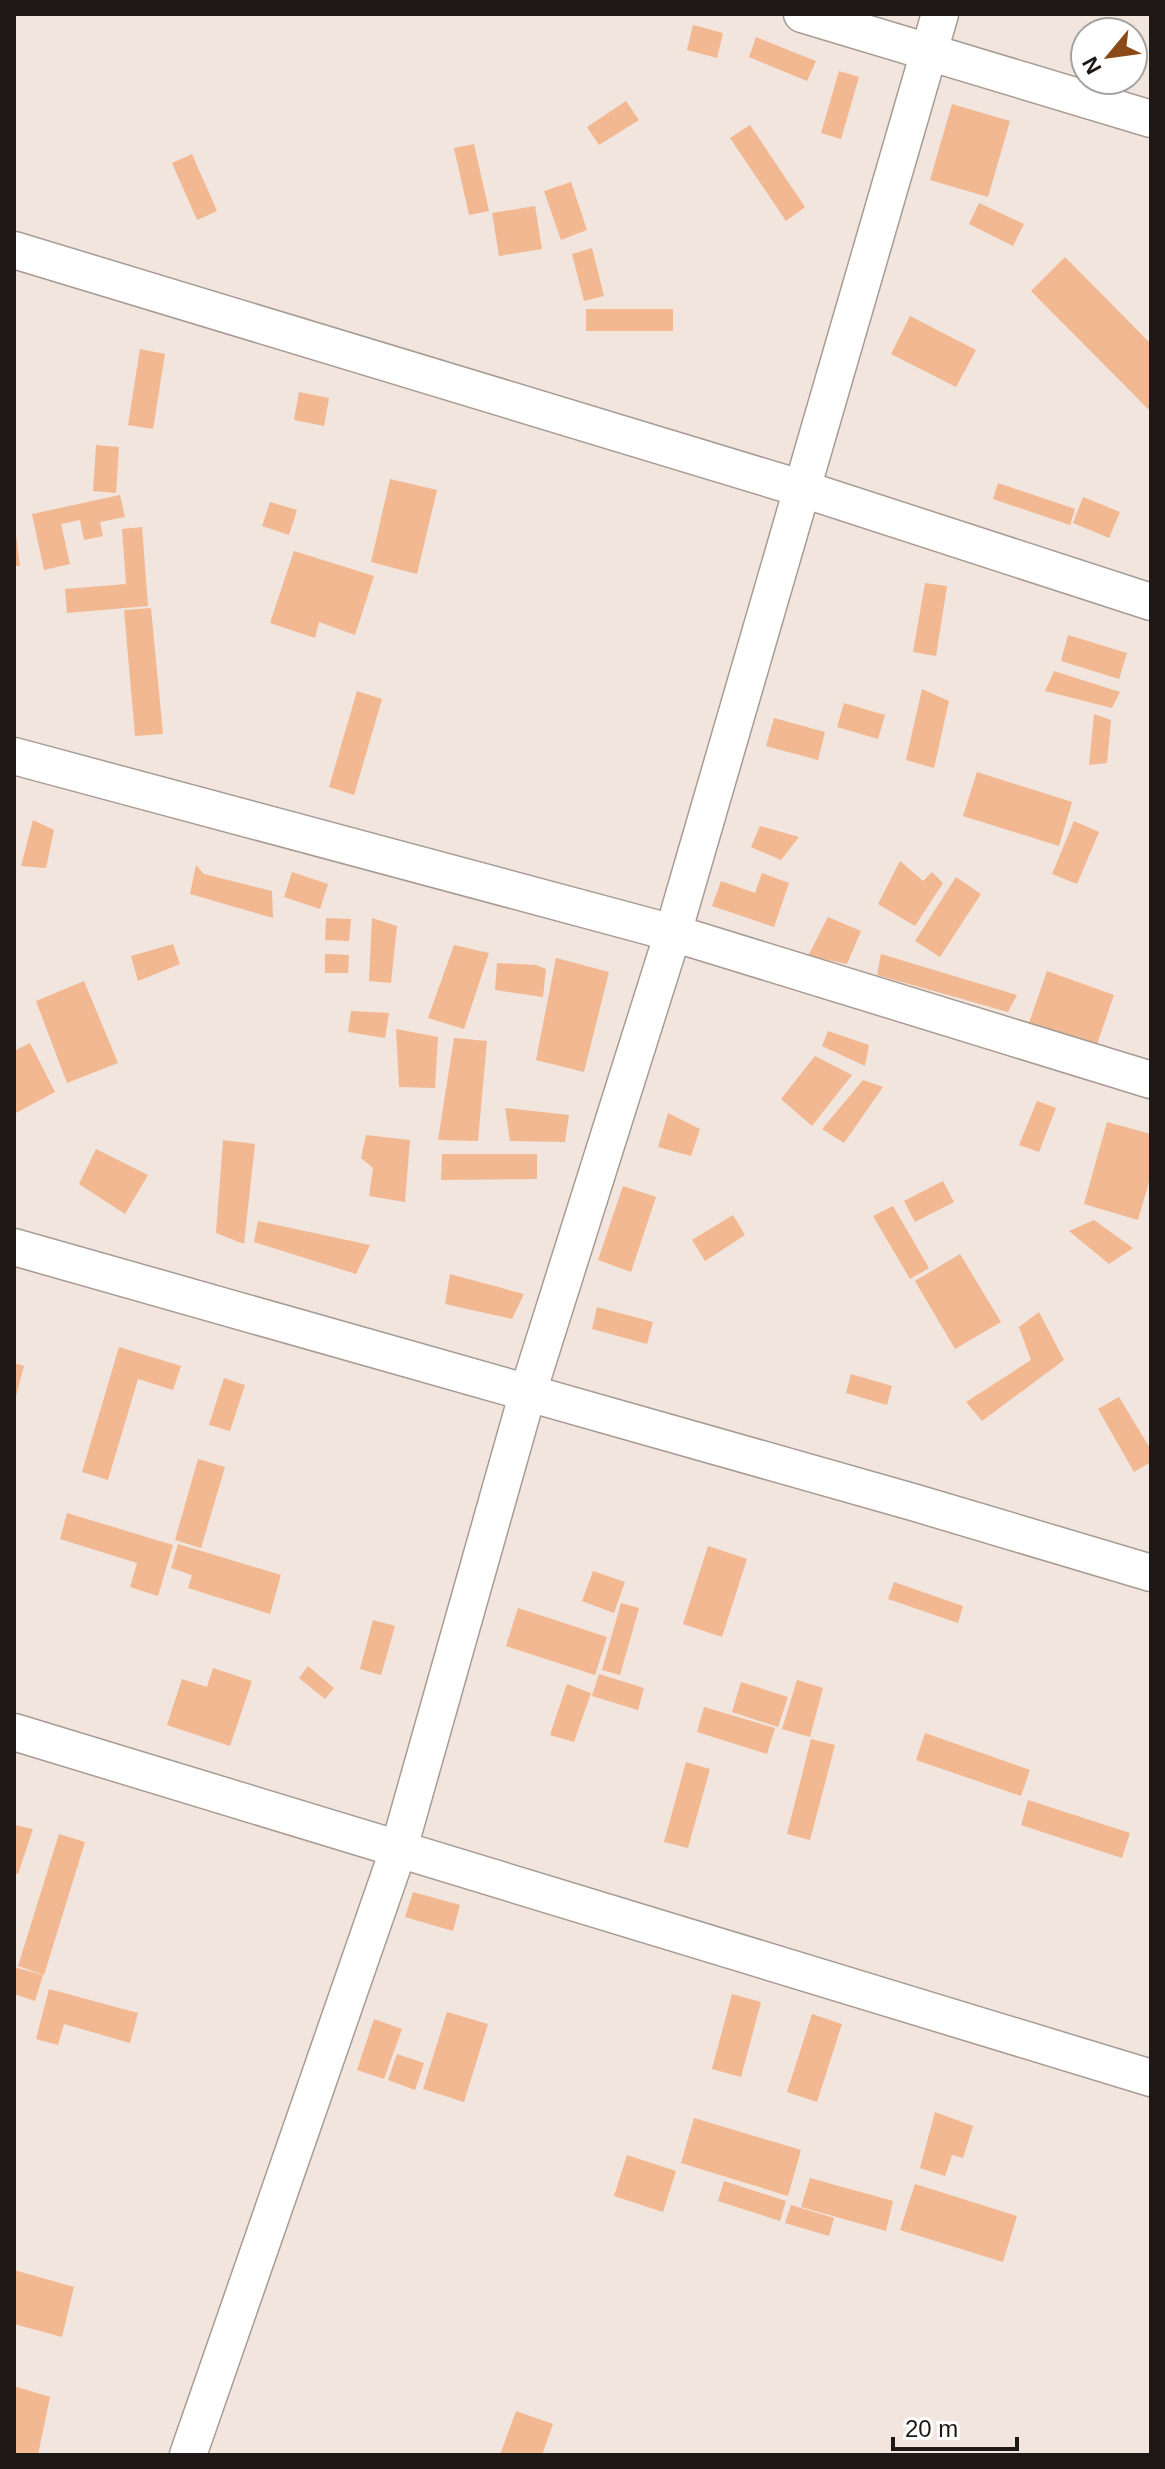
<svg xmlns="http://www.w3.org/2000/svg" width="1165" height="2469" viewBox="0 0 1165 2469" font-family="Helvetica,sans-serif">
<rect width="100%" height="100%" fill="#f2e5dd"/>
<g fill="#f1b892">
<polygon points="693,25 723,33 717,58 687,50"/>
<polygon points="756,37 816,61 807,81 749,57"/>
<polygon points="839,71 859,77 841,139 821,133"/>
<polygon points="626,101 639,120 599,145 587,127"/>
<polygon points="952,104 1010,121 988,197 930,180"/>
<polygon points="750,125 805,207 786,221 730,138"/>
<polygon points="474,144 489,211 469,215 454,148"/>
<polygon points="192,154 217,211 197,220 172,163"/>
<polygon points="571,182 587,230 561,240 544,191"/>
<polygon points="979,203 1024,224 1013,246 969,224"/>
<polygon points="535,206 542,249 499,256 492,213"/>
<polygon points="592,248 604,296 584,301 572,254"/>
<polygon points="1065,257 1151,344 1151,412 1031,291"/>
<rect x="586" y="309" width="87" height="22"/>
<polygon points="910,316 976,350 956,387 891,354"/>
<polygon points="140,349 165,354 153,429 128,425"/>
<polygon points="299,392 329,398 324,426 294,420"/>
<polygon points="96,445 119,447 116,493 93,491"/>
<polygon points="390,479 437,490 417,574 371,562"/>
<polygon points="998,483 1075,509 1070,525 993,499"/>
<polygon points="120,495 125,517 100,522 103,536 84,540 80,520 61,524 70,564 44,570 32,514"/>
<polygon points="1083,497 1120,512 1109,538 1073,523"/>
<polygon points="270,502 297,510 289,535 262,526"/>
<polygon points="14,519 20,566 14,566"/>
<polygon points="142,527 148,606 67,613 65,589 126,584 122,529"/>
<polygon points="294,551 374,576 355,635 319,622 315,638 270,623"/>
<polygon points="925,583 947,586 936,656 913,652"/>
<polygon points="151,608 163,734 135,736 124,610"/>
<polygon points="1068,635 1127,653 1119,679 1061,661"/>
<polygon points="1054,671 1120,692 1112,708 1045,691"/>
<polygon points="922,689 949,701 934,768 906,760"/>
<polygon points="357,691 382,699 354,795 329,787"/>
<polygon points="844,703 885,715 878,739 837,727"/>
<polygon points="1094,714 1111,720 1107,763 1089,765"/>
<polygon points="774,718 825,732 818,760 766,746"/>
<polygon points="977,772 1072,802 1059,846 963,816"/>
<polygon points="33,820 54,830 46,868 21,866"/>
<polygon points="1074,821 1099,832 1077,884 1052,874"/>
<polygon points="760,826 799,837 781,860 751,847"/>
<polygon points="900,861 923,881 932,872 943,883 915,926 878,904"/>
<polygon points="196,865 204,874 272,891 273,918 190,894"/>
<polygon points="292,872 328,884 320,909 284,897"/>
<polygon points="762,873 789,883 774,927 712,906 721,881 755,893"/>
<polygon points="956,877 981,894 940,957 915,941"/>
<polygon points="828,917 861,931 847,964 808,956"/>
<polygon points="326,918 351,919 349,941 325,940"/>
<polygon points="372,918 397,926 391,983 369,981"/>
<polygon points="173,944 180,964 138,981 131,956"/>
<polygon points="454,945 489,953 464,1029 428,1018"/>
<polygon points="325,954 349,955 348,973 325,973"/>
<polygon points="881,954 1017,995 1008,1012 877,975"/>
<polygon points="556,958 609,972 584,1072 536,1060"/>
<polygon points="497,963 536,965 546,969 543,997 495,990"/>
<polygon points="1047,971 1114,995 1096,1047 1029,1023"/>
<polygon points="84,981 118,1063 67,1083 36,1001"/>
<polygon points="351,1011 389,1013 385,1038 348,1032"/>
<polygon points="396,1029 438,1037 435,1088 399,1087"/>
<polygon points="828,1031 869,1045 865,1066 822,1046"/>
<polygon points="454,1038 487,1041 478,1141 438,1140"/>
<polygon points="30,1043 55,1092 14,1114 14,1051"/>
<polygon points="815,1056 852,1075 812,1126 781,1099"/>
<polygon points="863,1080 883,1087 844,1143 822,1129"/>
<polygon points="1037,1101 1056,1108 1039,1152 1019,1145"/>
<polygon points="505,1108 569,1115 565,1142 510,1141"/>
<polygon points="668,1113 700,1129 691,1156 658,1147"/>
<polygon points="1107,1122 1151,1134 1151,1175 1138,1220 1084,1204"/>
<polygon points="366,1135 410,1140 405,1202 369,1196 373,1168 361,1158"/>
<polygon points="223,1140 255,1144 244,1244 216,1233"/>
<polygon points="96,1149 148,1175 125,1214 79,1184"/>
<polygon points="442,1154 537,1154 537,1179 441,1180"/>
<polygon points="943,1181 954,1202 915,1222 904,1201"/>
<polygon points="623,1186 656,1197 631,1272 598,1260"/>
<polygon points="893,1206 929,1268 910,1279 873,1216"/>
<polygon points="733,1215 745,1235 705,1261 692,1240"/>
<polygon points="1094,1220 1133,1248 1109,1264 1069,1231"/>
<polygon points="258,1221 370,1245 356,1274 254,1242"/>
<polygon points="960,1254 1001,1322 955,1349 915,1281"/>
<polygon points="450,1274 524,1294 512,1319 445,1304"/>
<polygon points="597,1307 653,1322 647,1344 592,1329"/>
<polygon points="1039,1312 1064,1360 982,1421 966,1402 1031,1360 1019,1327"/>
<polygon points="119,1347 181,1366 173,1390 138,1379 108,1480 82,1472"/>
<polygon points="14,1363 24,1366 15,1400 14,1400"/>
<polygon points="851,1374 892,1386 887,1405 846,1393"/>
<polygon points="224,1378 245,1385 230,1431 209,1425"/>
<polygon points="1119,1397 1151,1450 1151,1462 1134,1472 1098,1409"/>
<polygon points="198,1459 225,1467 201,1548 175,1540"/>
<polygon points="67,1513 173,1545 158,1596 130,1587 137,1563 60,1539"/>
<polygon points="178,1544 281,1575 270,1614 188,1588 192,1575 171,1568"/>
<polygon points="708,1546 747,1559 722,1637 683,1624"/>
<polygon points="593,1571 625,1582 614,1613 582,1601"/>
<polygon points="894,1582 963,1606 958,1623 888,1599"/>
<polygon points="621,1603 639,1608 620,1675 602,1670"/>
<polygon points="518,1608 607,1637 595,1675 506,1646"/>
<polygon points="373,1620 395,1626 381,1675 360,1669"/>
<polygon points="308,1666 334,1688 325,1699 299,1678"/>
<polygon points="213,1668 252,1681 230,1746 167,1725 182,1679 207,1687"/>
<polygon points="599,1674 644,1688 638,1710 592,1696"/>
<polygon points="797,1680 823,1688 810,1737 782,1729"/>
<polygon points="741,1682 788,1697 778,1727 732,1712"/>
<polygon points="567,1684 591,1693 574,1742 550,1735"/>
<polygon points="704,1707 775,1728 767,1754 697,1732"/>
<polygon points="925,1733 1030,1770 1021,1796 916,1760"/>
<polygon points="811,1739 835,1745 810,1840 787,1834"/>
<polygon points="686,1762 710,1769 688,1848 664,1842"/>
<polygon points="1028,1800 1130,1833 1122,1858 1021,1825"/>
<polygon points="14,1825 33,1829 18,1874 14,1873"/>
<polygon points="59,1834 85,1842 44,1975 18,1966"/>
<polygon points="413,1892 460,1905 453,1931 405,1917"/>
<polygon points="14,1967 43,1975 35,2001 14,1994"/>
<polygon points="49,1989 138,2013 130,2043 64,2024 58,2045 36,2039"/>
<polygon points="732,1994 761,2002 741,2077 712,2069"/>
<polygon points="447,2012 488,2024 464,2102 423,2089"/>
<polygon points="812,2014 842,2024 817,2102 787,2092"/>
<polygon points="374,2019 402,2029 384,2079 357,2070"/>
<polygon points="397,2054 424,2063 415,2090 388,2080"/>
<polygon points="935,2112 973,2126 963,2158 952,2155 945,2176 920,2168"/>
<polygon points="694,2118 801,2150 788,2196 681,2163"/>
<polygon points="627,2155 676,2171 663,2212 614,2196"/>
<polygon points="810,2178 893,2201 886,2231 801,2207"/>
<polygon points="724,2181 786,2201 780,2221 718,2201"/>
<polygon points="915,2184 1017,2216 1003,2262 900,2230"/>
<polygon points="791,2205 834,2218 829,2236 785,2223"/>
<polygon points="14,2270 74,2287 62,2337 14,2324"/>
<polygon points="14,2386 50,2397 38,2455 14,2455"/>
<polygon points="516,2411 553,2424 542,2455 500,2455"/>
</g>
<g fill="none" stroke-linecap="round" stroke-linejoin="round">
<defs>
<g id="street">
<polyline points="802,14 1151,119"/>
<polyline points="14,250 803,489 1151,602"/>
<polyline points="14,756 673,933 1151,1080"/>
<polyline points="14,1247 916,1503 1151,1573"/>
<polyline points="14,1732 1151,2078"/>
<polyline points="188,2455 399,1848 528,1392 673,933 940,14"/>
</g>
</defs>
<use href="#street" stroke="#a79b93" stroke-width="39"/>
<use href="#street" stroke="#fff" stroke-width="36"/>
</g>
<rect width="1165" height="2469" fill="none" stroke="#1d1815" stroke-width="32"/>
<g transform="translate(1109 56) rotate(241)"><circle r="38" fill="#ffffff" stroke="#a5a3a1" stroke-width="2"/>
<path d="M0-6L14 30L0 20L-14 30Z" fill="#8b4a15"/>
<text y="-12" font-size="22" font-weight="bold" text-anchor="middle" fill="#1d1815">N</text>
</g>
<path d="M893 2437v12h124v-12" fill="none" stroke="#1d1815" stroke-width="4"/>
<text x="905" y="2437" font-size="24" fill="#1d1815" stroke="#ffffff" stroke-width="6" paint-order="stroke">20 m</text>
</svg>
